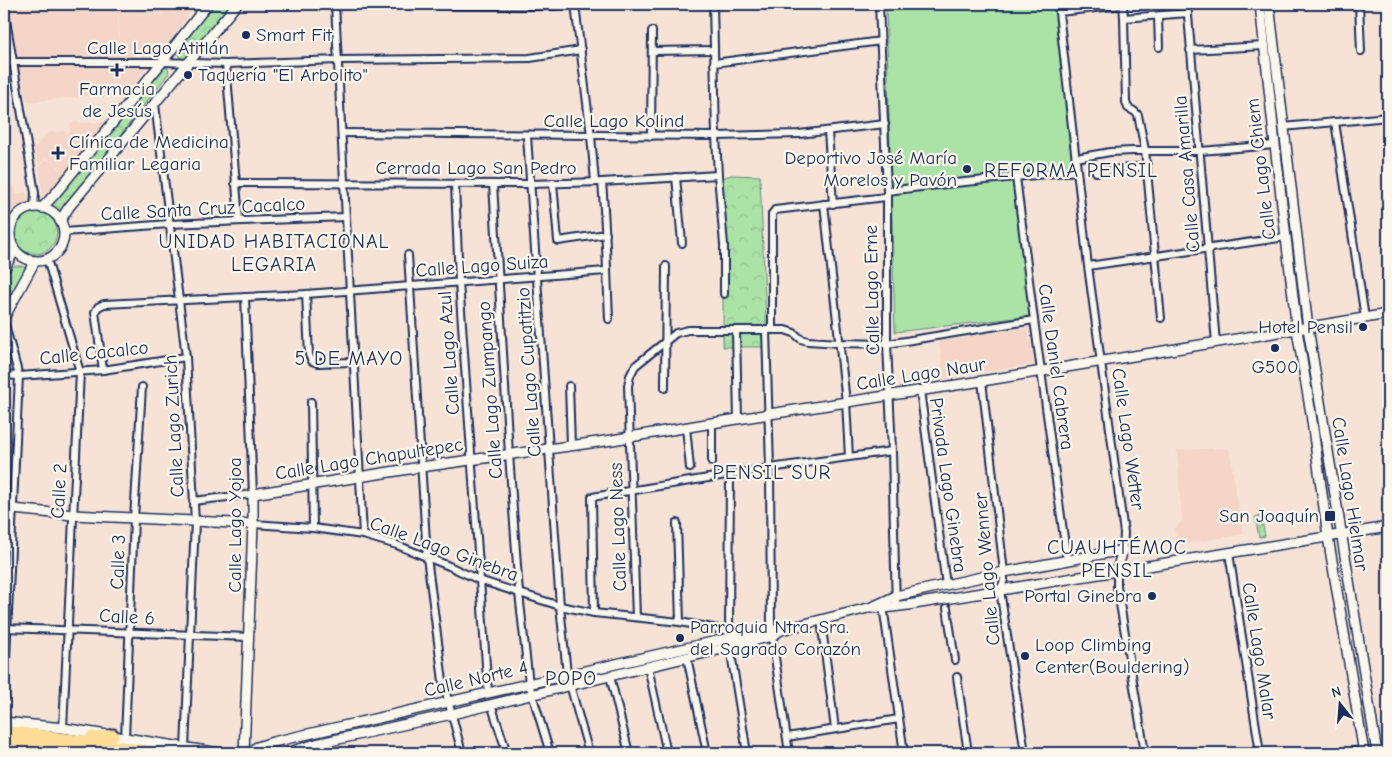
<svg xmlns="http://www.w3.org/2000/svg" width="1392" height="757" viewBox="0 0 1392 757" font-family="'Comic Neue',sans-serif">
<defs>
<pattern id="forest-crowns" width="20" height="18" patternUnits="userSpaceOnUse" patternTransform="scale(1.25)"><rect width="20" height="18" fill="#abe3a6"/><path d="M2 6a3 3 0 1 1 6 0M12 15a3 3 0 1 1 6 0" fill="none" stroke="#93c391"/></pattern>
<pattern id="garden-furrows" width="10" height="10" patternUnits="userSpaceOnUse" patternTransform="scale(1.25)"><rect width="10" height="10" fill="#abe3a6"/><path d="M-1 1l2-2M0 10L10 0M9 11l2-2" fill="none" stroke="#93c391"/></pattern>
</defs>
<rect width="100%" height="100%" fill="#f7e3d6"/>
<filter id="ink" filterUnits="userSpaceOnUse"><feTurbulence type="fractalNoise" baseFrequency=".02" numOctaves="2"/><feDisplacementMap in="SourceGraphic" scale="10" xChannelSelector="R" yChannelSelector="G"/><feConvolveMatrix kernelMatrix="1 2 1 2 8 2 1 2 1" color-interpolation-filters="sRGB"/></filter>
<g filter="url(#ink)">
<g fill="#f4d5c7">
<polygon points="4,4 160,4 162,14 118,16 120,56 119,16 161,15 163,17 161,4 197,4 188,15 173,16 188,16 154,61 14,61"/>
<polygon points="4,23 10,60 4,60"/>
<polygon points="18,64 147,65 130,92 27,102"/>
<polygon points="105,122 86,146 69,134 71,123"/>
<polygon points="64,131 86,147 68,172 47,158 41,163 37,161 34,148 48,133"/>
<polygon points="47,159 67,173 47,196 43,197 39,166"/>
<polygon points="14,185 16,194 26,192 29,203 20,207 10,218 4,218 4,187"/>
<polygon points="1028,328 1034,364 944,378 939,341"/>
<polygon points="1229,448 1243,534 1178,545 1174,529 1182,521 1177,450"/>
</g>
<g fill="url(#forest-crowns)" stroke="#638982">
<polygon points="214,4 232,4 187,59 181,59 177,53"/>
<polygon points="163,67 168,68 169,73 62,210 59,216 56,212 47,207"/>
<polygon points="731,175 760,176 767,347 723,347 723,178"/>
<circle cx="35" cy="232" r="22"/>
<path d="M14,266H23L26,269L4,316C4,299 0,277 14,266Z"/>
</g>
<polygon fill="url(#garden-furrows)" stroke="#638982" points="1261,516 1265,536 1259,537 1255,517"/>
<polygon fill="#abe3a6" stroke="#638982" points="886,4 1057,4 1075,166 1013,173 1032,316 895,332"/>
<g fill="none" stroke-linecap="round" stroke-linejoin="round">
<defs>
<g id="street">
<path d="M335,4C344,181 352,358 363,535"/>
<polyline points="335,4 547,6 581,4"/>
<polyline points="713,4 716,136 718,175 724,245 724,294"/>
<polyline points="879,4 887,191 887,344 892,451 896,607"/>
<polyline points="1058,4 1088,266 1124,533 1123,550"/>
<polyline points="1123,4 1124,18 1126,102 1128,108 1134,111 1138,115 1145,150 1161,318"/>
<polyline points="1187,4 1216,343"/>
<polyline points="1359,4 1361,51"/>
<polyline points="575,5 591,136 595,182"/>
<polyline points="4,8 35,193 34,208"/>
<polyline points="1059,12 1123,5"/>
<polyline points="1158,16 1159,47"/>
<polyline points="1124,18 1188,13"/>
<polyline points="1190,50 1264,46"/>
<polyline points="653,51 714,50"/>
<polyline points="4,62 162,62 226,64 338,60 530,58 581,50"/>
<polyline points="714,63 881,41"/>
<polyline points="226,64 239,220"/>
<polyline points="155,104 186,357 195,522 185,748"/>
<polyline points="1335,122 1365,318"/>
<polyline points="1283,127 1388,117"/>
<polyline points="828,131 833,204"/>
<polyline points="342,133 716,136 799,134 885,124"/>
<polyline points="527,136 560,606 567,674 589,753"/>
<polyline points="651,136 652,31"/>
<polyline points="1076,158 1110,152 1133,151 1200,151 1275,145"/>
<polyline points="1096,172 1147,166"/>
<polyline points="676,177 682,243"/>
<polyline points="1016,177 1034,320 1067,560"/>
<path d="M602,182C606,228 607,274 609,319"/>
<polyline points="235,183 529,184 602,182 718,175"/>
<polyline points="553,183 558,241 606,234"/>
<polyline points="455,184 459,282 488,693"/>
<polyline points="493,184 509,454 519,593 529,684 550,753"/>
<polyline points="887,191 955,183 1077,171"/>
<polyline points="824,204 846,402 849,457"/>
<polyline points="64,232 169,224 345,217"/>
<polyline points="408,255 427,557 443,681 462,753"/>
<polyline points="47,259 80,372 63,728"/>
<polyline points="1088,266 1286,237"/>
<polyline points="306,294 309,355 312,361 318,363 353,362"/>
<polyline points="4,321 19,376 4,699"/>
<polyline points="766,330 770,468 771,630 789,753"/>
<polyline points="772,330 772,214 775,210 886,197"/>
<polyline points="736,331 738,419"/>
<polyline points="103,370 95,312 98,307 104,304 306,294 606,271"/>
<polyline points="4,375 19,376 103,370 186,357"/>
<polyline points="982,381 1004,572 1004,580 1000,590 1025,753"/>
<polyline points="569,386 571,445"/>
<polyline points="665,388 666,266"/>
<polyline points="920,390 946,585"/>
<polyline points="311,402 313,528"/>
<polyline points="686,427 690,468"/>
<polyline points="712,462 712,423"/>
<polyline points="193,501 253,494 245,297"/>
<polyline points="677,523 680,622"/>
<polyline points="253,524 313,528 363,535 397,545 449,566 479,580 560,606 580,610 594,613 680,622 729,631 757,630"/>
<polyline points="1229,553 1260,753"/>
<polyline points="1117,570 1117,586 1145,753"/>
<polyline points="883,606 904,753"/>
<polyline points="947,608 955,660"/>
<polyline points="594,613 592,497 770,468 892,451"/>
<polyline points="636,617 628,386 630,376 635,366 676,333 688,330 785,330 794,333 801,339 808,341 839,343 887,344 1034,320"/>
<polyline points="821,620 835,729"/>
<polyline points="5,628 249,637"/>
<polyline points="729,634 730,476"/>
<polyline points="730,647 747,753"/>
<polyline points="687,657 707,753"/>
<polyline points="648,667 667,753"/>
<polyline points="610,676 629,753"/>
<polyline points="957,677 968,753"/>
<polyline points="491,704 507,753"/>
<polyline points="787,737 899,719"/>
<polyline points="125,738 134,519 142,387"/>
<polyline points="1376,750 1388,748"/>
</g>
<g id="secondary">
<polyline points="1260,4 1275,145 1297,330 1311,414 1328,537 1364,753"/>
<polyline points="1269,4 1308,328 1377,753"/>
<circle cx="37" cy="234" r="27"/>
<polyline points="42,208 55,194 162,62 208,4"/>
<polyline points="60,221 69,207 237,4"/>
<polyline points="4,269 15,250"/>
<polyline points="4,318 35,261"/>
<polyline points="4,505 13,509 73,515 253,524"/>
<polyline points="873,607 884,608 908,605 1388,527"/>
<polyline points="4,722 63,728 219,753"/>
<polyline points="4,751 22,753"/>
<polyline points="244,753 253,524 253,494 421,467 612,440 712,423 982,381 1388,314"/>
<polyline points="248,753 257,747 273,742 730,638 771,630 780,630"/>
<polyline points="289,753 296,750 316,744 452,714 730,647 772,636 781,630 872,607 896,596 1004,572 1123,550 1117,570"/>
<polyline points="1350,753 1364,751"/>
</g>
<g id="highway">
<polyline points="4,731 98,743 155,753"/>
<polyline points="92,737 99,738 113,735"/>
<polyline points="4,741 103,753"/>
</g>
</defs>
<use href="#street" stroke="#1b2f5e" stroke-width="10"/>
<use href="#secondary" stroke="#1b2f5e" stroke-width="12"/>
<use href="#highway" stroke="#1b2f5e" stroke-width="15"/>
<use href="#street" stroke="#fbf7ec" stroke-width="6"/>
<use href="#secondary" stroke="#fbf7ec" stroke-width="9"/>
<use href="#highway" stroke="#fedd96" stroke-width="11"/>
</g>
</g>
<g fill="#1b2f5e" stroke="#fbf7ec" stroke-width="2">
<circle cx="246" cy="35" r="5"/>
<path d="M114.5 62.5h5v5h5v5h-5v5h-5v-5h-5v-5h5z"/>
<circle cx="188" cy="75" r="5"/>
<path d="M55.5 145.5h5v5h5v5h-5v5h-5v-5h-5v-5h5z"/>
<circle cx="967" cy="169" r="5"/>
<circle cx="1363" cy="327" r="5"/>
<circle cx="1275" cy="348" r="5"/>
<rect x="1324" y="510" width="12" height="12" rx="2.5"/>
<circle cx="1152" cy="596" r="5"/>
<circle cx="680" cy="638" r="5"/>
<circle cx="1025" cy="656" r="5"/>
</g>
<g text-anchor="middle" dominant-baseline="central" stroke-width="4.5" stroke-linejoin="round" paint-order="stroke">
<g font-size="19" fill="#1b2f5e" stroke="#fbf7ec" text-anchor="start">
<text x="256" y="35">Smart Fit</text>
<text x="198" y="75">Taquería "El Arbolito"</text>
<text x="117" y="89" text-anchor="middle">Farmacia<tspan x="117" dy="22">de Jesús</tspan></text>
<text x="69" y="142">Clínica de Medicina<tspan x="69" dy="22">Familiar Legaria</tspan></text>
<text x="957" y="158" text-anchor="end">Deportivo José María<tspan x="957" dy="22">Morelos y Pavón</tspan></text>
<text x="1353" y="327" text-anchor="end">Hotel Pensil</text>
<text x="1275" y="367" text-anchor="middle">G500</text>
<text x="1319" y="516" text-anchor="end">San Joaquín</text>
<text x="1142" y="596" text-anchor="end">Portal Ginebra</text>
<text x="690" y="627">Parroquia Ntra. Sra.<tspan x="690" dy="22">del Sagrado Corazón</tspan></text>
<text x="1035" y="645">Loop Climbing<tspan x="1035" dy="22">Center(Bouldering)</tspan></text>
</g>
<g font-size="19" fill="#1b2f5e" stroke="#fbf7ec">
<text x="158" y="48">Calle Lago Atitlán</text>
<text x="614" y="121">Calle Lago Kolind</text>
<text x="476" y="168">Cerrada Lago San Pedro</text>
<text transform="translate(1261 169) rotate(-97)">Calle Lago Chiem</text>
<text transform="translate(1187 174) rotate(-95)">Calle Casa Amarilla</text>
<text transform="translate(203 209) rotate(-3)">Calle Santa Cruz Cacalco</text>
<text transform="translate(482 266) rotate(-4)">Calle Lago Suiza</text>
<text transform="translate(872 290) rotate(-91)">Calle Lago Erne</text>
<text transform="translate(94 353) rotate(-6)">Calle Cacalco</text>
<text transform="translate(449 353) rotate(-94)">Calle Lago Azul</text>
<text transform="translate(1056 367) rotate(82)">Calle Daniel Cabrera</text>
<text transform="translate(529 372) rotate(-94)">Calle Lago Cupatitzio</text>
<text transform="translate(921 374) rotate(-9)">Calle Lago Naur</text>
<text transform="translate(490 390) rotate(-94)">Calle Lago Zumpango</text>
<text transform="translate(174 426) rotate(-93)">Calle Lago Zurich</text>
<text transform="translate(1128 439) rotate(82)">Calle Lago Wetter</text>
<text transform="translate(369 459) rotate(-9)">Calle Lago Chapultepec</text>
<text transform="translate(948 485) rotate(82)">Privada Lago Ginebra</text>
<text transform="translate(59 491) rotate(-87)">Calle 2</text>
<text transform="translate(1350 494) rotate(81)">Calle Lago Hielmar</text>
<text transform="translate(235 525) rotate(-90)">Calle Lago Yojoa</text>
<text transform="translate(618 527) rotate(-92)">Calle Lago Ness</text>
<text transform="translate(444 549) rotate(20)">Calle Lago Ginebra</text>
<text transform="translate(118 562) rotate(-88)">Calle 3</text>
<text transform="translate(987 569) rotate(-95)">Calle Lago Wenner</text>
<text transform="translate(127 617) rotate(3)">Calle 6</text>
<text transform="translate(1259 651) rotate(81)">Calle Lago Malar</text>
<text transform="translate(476 679) rotate(-13)">Calle Norte 4</text>
</g>
<g font-size="20" letter-spacing="1" fill="#1b2f5e" stroke="#fbf7ec">
<text x="1071" y="170">REFORMA PENSIL</text>
<text x="274" y="241">UNIDAD HABITACIONAL<tspan x="274" dy="23">LEGARIA</tspan></text>
<text x="349" y="358">5 DE MAYO</text>
<text x="772" y="472">PENSIL SUR</text>
<text x="1117" y="547">CUAUHTÉMOC<tspan x="1117" dy="23">PENSIL</tspan></text>
<text x="571" y="678">POPO</text>
</g>
</g>
<rect width="1392" height="757" fill="none" stroke="#fbf7ec" stroke-width="20"/>
<rect x="10" y="10" width="1372" height="737" fill="none" stroke="#1b2f5e" stroke-width="2" filter="url(#ink)"/>
<g transform="translate(1340 704) rotate(343)" stroke="#fbf7ec" stroke-width="4" paint-order="stroke">
<path d="M0-4L9 19L0 12L-9 19Z" fill="#1b2f5e"/>
<text y="-8" font-size="14" font-weight="bold" text-anchor="middle" fill="#1b2f5e">N</text>
</g>
</svg>
